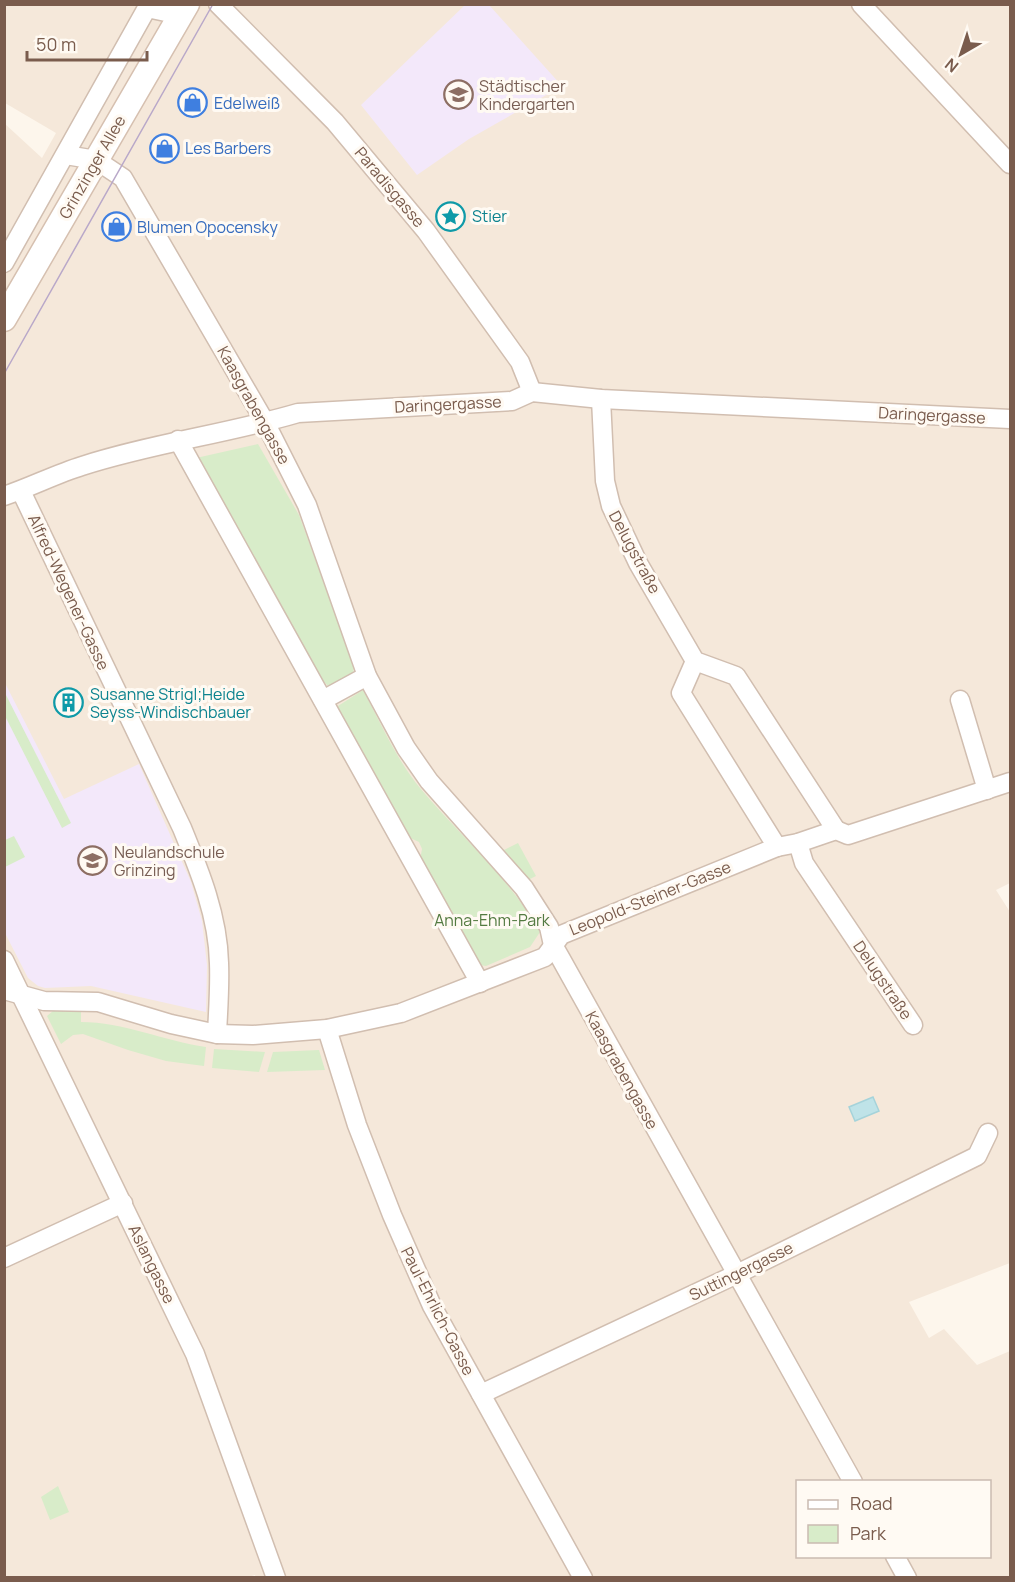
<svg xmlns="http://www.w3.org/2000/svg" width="1015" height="1582" viewBox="0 0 1015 1582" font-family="Manrope,sans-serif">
<rect width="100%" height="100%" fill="#fdf6ec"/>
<path fill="#f5e8da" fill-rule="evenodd" d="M5,5H1010V883L996,890L1010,912V1263L909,1302L929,1338L944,1329L977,1365L1010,1351V1577L256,1578L255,1575L245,1578L5,1577L4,123L42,158L56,133L5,103ZM798,1482H990V1556H798Z"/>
<g fill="#f3e8fa">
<polygon points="465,5 489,5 562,86 469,139 417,175 361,105"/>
<polygon points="5,683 64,799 139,764 191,882 202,921 207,965 206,1012 91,986 45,988 38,986 28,978 5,933"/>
</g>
<g fill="#d8ecc9">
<polygon points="258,444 299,515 354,666 353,673 328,686 318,675 196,458"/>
<path d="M363,690C381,723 396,759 420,788C460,836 509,877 540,932L530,947L486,966L479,965L420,860L422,849L419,842L408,837L338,712V706Z"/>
<polygon points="5,693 71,823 62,828 5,716"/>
<polygon points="14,836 25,857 5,867 5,840"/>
<polygon points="518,843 536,876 528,880 504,850"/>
<path d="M77,1008L81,1011V1022C123,1022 164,1041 206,1047L204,1066L166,1061L128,1050L83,1034L73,1035L61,1044L47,1016L53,1011Z"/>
<polygon points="214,1049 265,1052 259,1072 212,1068"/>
<polygon points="319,1050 325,1070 267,1072 273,1052"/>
<polygon points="58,1486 69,1512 50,1520 41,1497"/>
</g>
<polygon fill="#bfe3e8" stroke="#a5d3da" stroke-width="1.5" points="873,1097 879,1111 855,1121 849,1107"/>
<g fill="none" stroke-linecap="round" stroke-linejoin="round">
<defs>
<g id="street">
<polyline points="218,4 335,122 426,231 520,362 532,392"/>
<polyline points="861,4 1010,164"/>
<polyline points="66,155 96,160 123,178 265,422 307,505 367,676 406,748 429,781 524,888 549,927 553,945 561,959 853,1482"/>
<polyline points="4,263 147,8 180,15"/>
<polyline points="601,399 605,481 611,506 638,563 695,661 736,676 836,830"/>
<polyline points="178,440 480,983"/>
<path d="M21,491L182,828C200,872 218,916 219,963C220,987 218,1011 217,1034"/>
<path d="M4,496C31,487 56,474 82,466C153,443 227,434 298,413L512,401L532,392L601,399L1010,419"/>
<polyline points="695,661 681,693 777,847"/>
<polyline points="323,700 367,676"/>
<polyline points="960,700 987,790"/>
<polyline points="798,843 804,863 913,1025"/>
<polyline points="4,960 195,1354 276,1578"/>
<polyline points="4,990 44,1001 98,1002 171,1024 217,1034 253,1035 327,1029 401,1013 545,957 561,935 777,847 798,843 836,830 848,835 1010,782"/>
<polyline points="327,1029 357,1125 392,1215 432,1306 583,1578"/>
<polyline points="4,1258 123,1203"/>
<polyline points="481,1394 737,1274 977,1156 988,1133"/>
<polyline points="895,1556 907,1578"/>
</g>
<polyline id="secondary" points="4,319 187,4"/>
</defs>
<use href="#street" stroke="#d1beb0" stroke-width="21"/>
<use href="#secondary" stroke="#d6c0b0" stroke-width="27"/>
<use href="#street" stroke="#fff" stroke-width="18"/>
<use href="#secondary" stroke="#fff" stroke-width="24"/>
<polyline stroke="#b9a8c9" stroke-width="1.5" points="4,374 213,4"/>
</g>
<defs>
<symbol id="school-ring" viewBox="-11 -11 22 22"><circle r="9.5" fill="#fffaf3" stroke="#8d6e63" stroke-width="1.5"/><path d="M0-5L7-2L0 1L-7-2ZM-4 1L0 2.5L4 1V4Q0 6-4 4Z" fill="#8d6e63"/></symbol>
<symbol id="shop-ring" viewBox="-11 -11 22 22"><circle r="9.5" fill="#fffaf3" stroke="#3f7fe0" stroke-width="1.5"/><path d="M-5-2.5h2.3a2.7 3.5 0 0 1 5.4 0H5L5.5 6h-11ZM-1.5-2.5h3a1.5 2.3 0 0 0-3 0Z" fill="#3f7fe0"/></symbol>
<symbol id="sight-ring" viewBox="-11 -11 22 22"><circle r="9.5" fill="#fffaf3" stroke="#0f9aa8" stroke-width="1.5"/><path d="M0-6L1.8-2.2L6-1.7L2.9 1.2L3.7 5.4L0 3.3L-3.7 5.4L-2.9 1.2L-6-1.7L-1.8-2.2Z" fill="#0f9aa8"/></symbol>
<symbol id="building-ring" viewBox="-11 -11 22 22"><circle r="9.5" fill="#fffaf3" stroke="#0f9aa8" stroke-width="1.5"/><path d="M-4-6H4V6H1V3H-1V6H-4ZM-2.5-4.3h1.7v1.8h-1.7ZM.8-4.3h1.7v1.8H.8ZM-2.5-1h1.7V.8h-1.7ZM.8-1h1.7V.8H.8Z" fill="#0f9aa8"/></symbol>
</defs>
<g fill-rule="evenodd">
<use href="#school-ring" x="442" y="78" width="33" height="33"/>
<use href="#shop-ring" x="176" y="86" width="33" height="33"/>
<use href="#shop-ring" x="148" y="132" width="33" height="33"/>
<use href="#sight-ring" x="434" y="200" width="33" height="33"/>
<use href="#shop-ring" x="100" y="210" width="33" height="33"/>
<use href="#building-ring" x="52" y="686" width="33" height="33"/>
<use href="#school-ring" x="76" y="844" width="33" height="33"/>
</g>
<g text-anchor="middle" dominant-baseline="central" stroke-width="6" stroke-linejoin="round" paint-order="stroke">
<g font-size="16" fill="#785e54" stroke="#fffaf3" text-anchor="start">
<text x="479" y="86">Städtischer<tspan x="479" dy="18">Kindergarten</tspan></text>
<text x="114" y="852">Neulandschule<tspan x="114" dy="18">Grinzing</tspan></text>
</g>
<g font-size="16" fill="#366cbe" stroke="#fffaf3" text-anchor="start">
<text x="214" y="103">Edelweiß</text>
<text x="185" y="148">Les Barbers</text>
<text x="137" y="227">Blumen Opocensky</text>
</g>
<g font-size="16" fill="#7a5c4d" stroke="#fffaf3">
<text transform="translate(92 167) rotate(-60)">Grinzinger Allee</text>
<text transform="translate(390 187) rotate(50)">Paradisgasse</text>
<text transform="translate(448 404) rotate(-3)">Daringergasse</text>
<text transform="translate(254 405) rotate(61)">Kaasgrabengasse</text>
<text transform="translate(932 415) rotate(3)">Daringergasse</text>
<text transform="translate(635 552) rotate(62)">Delugstraße</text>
<text transform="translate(69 592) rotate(65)">Alfred-Wegener-Gasse</text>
<text transform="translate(650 898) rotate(-22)">Leopold-Steiner-Gasse</text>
<text transform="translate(883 980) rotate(56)">Delugstraße</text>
<text transform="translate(622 1070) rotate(61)">Kaasgrabengasse</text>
<text transform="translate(152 1264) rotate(64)">Aslangasse</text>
<text transform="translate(741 1271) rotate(-26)">Suttingergasse</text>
<text transform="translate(438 1311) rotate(63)">Paul-Ehrlich-Gasse</text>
</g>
<g font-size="16" fill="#0d838f" stroke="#fffaf3" text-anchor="start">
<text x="472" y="216">Stier</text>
<text x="90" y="694">Susanne Strigl;Heide<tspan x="90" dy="18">Seyss-Windischbauer</tspan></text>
</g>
<g font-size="16" fill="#537a41" stroke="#fffaf3">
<text x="492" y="920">Anna-Ehm-Park</text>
</g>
</g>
<rect width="1015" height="1582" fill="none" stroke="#7a5c4d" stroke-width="12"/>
<rect x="796" y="1480" width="195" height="78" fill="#fffaf3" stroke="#cabbb1" stroke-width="1.5"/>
<rect x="808" y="1500" width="30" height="9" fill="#ffffff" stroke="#cabbb1" stroke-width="1.5"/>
<text x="850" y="1510" font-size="18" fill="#7a5c4d">Road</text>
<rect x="808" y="1525" width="30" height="18" fill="#d8ecc9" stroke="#cabbb1" stroke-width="1.5"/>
<text x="850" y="1540" font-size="18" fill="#7a5c4d">Park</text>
<g transform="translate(961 54) rotate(219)" stroke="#fffaf3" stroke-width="4.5" paint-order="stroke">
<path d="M0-4.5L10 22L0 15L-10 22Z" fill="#7a5c4d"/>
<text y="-9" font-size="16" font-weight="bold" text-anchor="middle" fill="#7a5c4d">N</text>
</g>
<path d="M27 51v9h120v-9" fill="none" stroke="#7a5c4d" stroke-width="3"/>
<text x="36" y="51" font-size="18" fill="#7a5c4d" stroke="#fffaf3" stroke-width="4.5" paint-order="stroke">50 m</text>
</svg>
